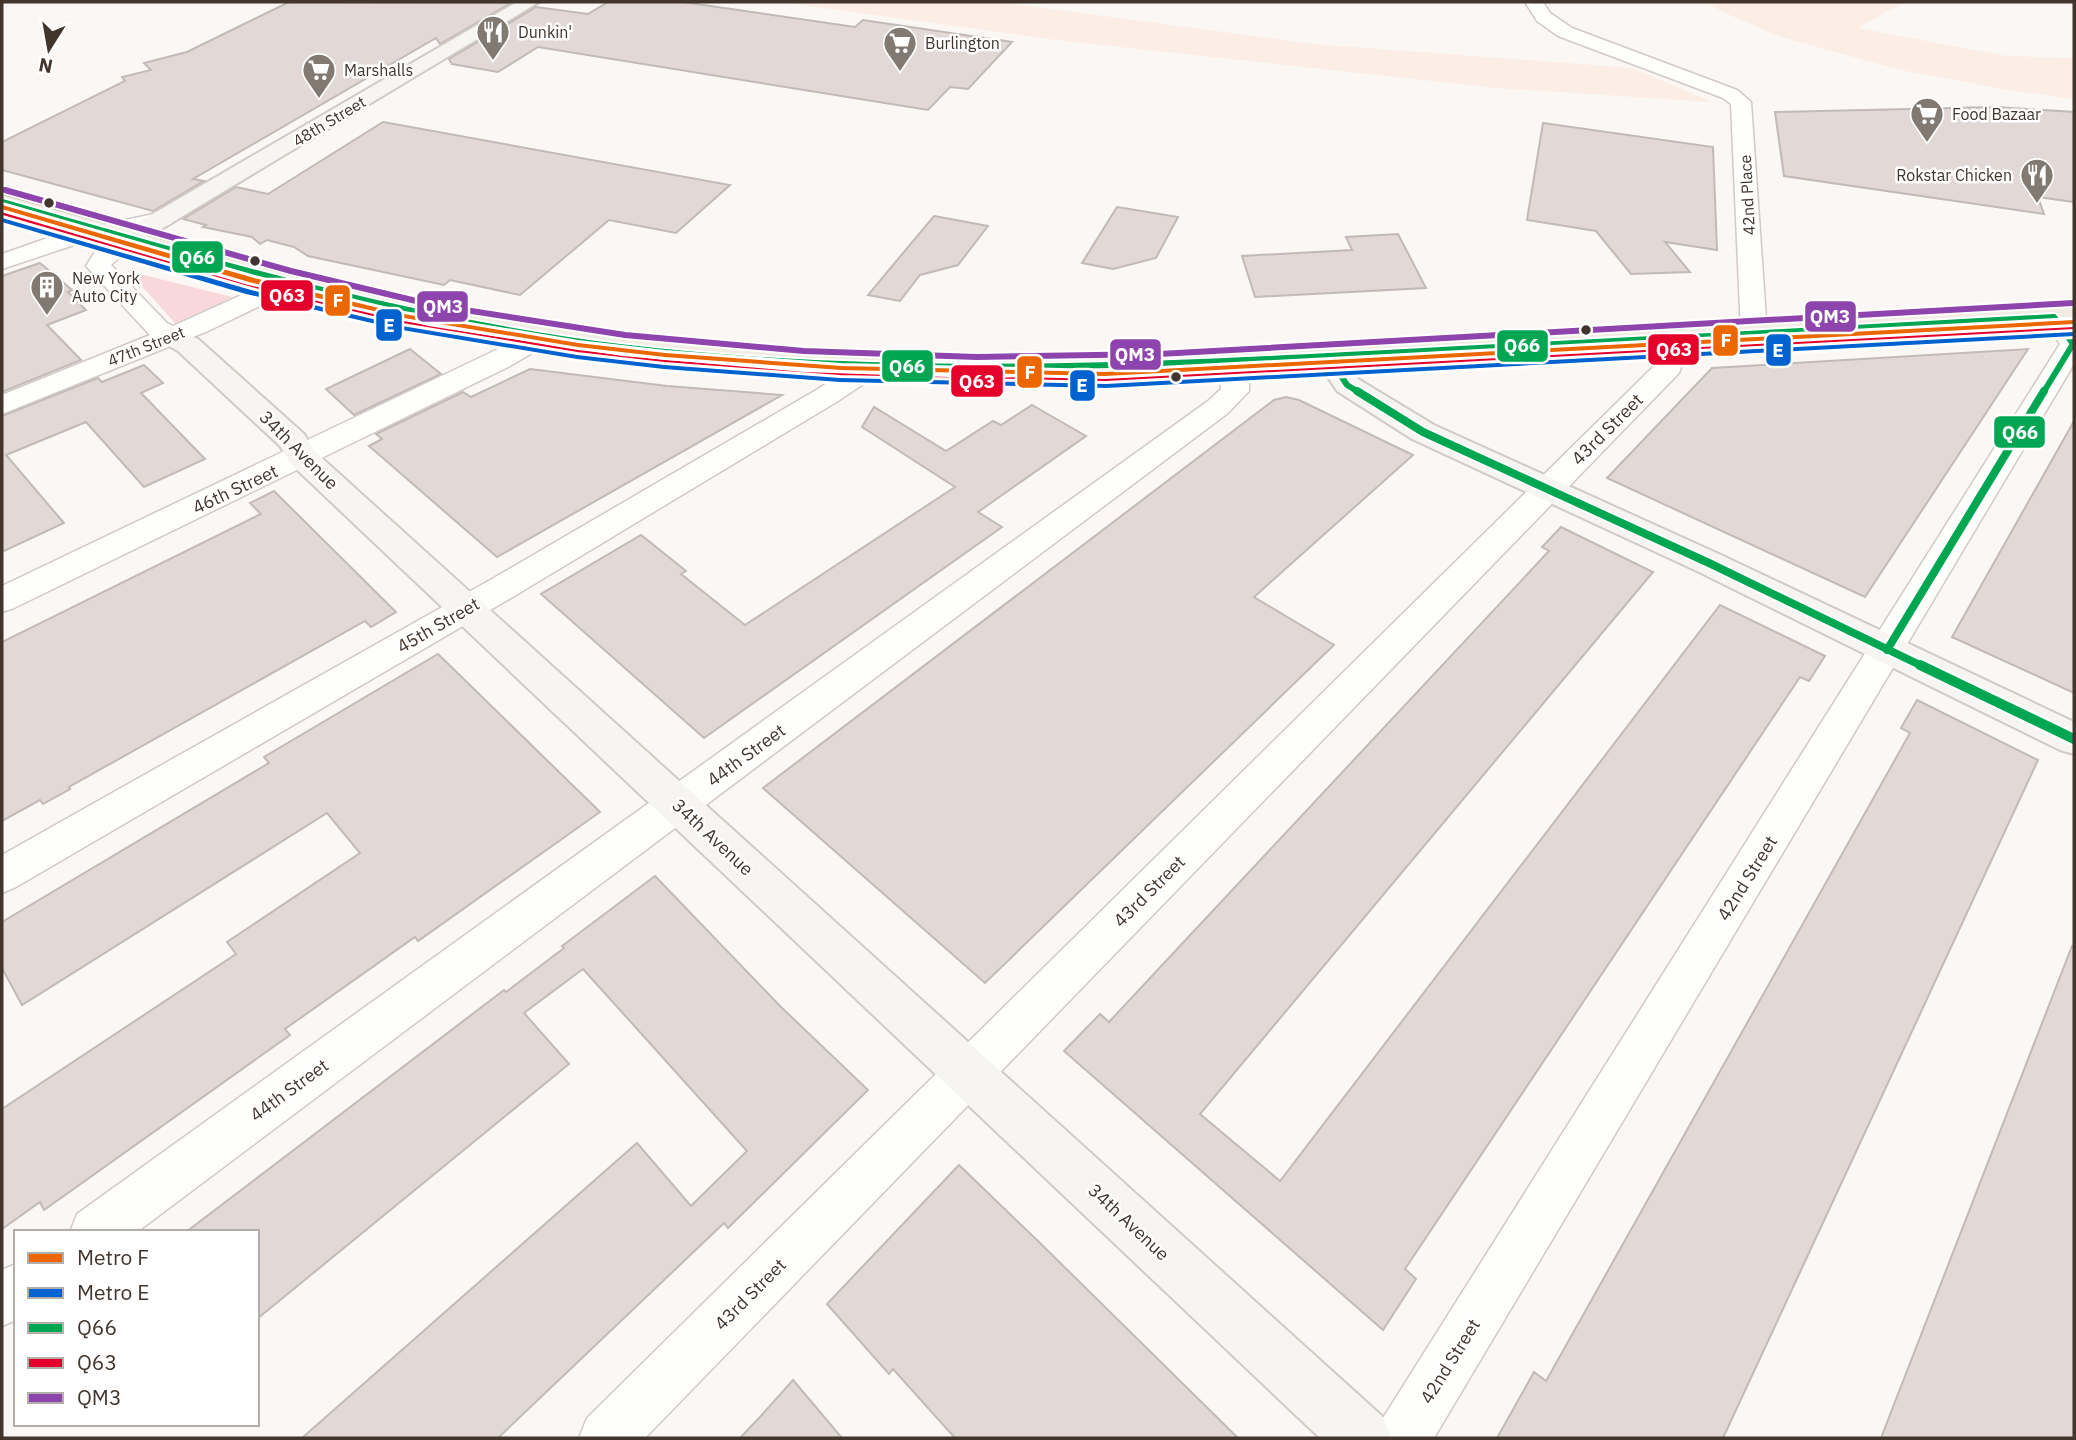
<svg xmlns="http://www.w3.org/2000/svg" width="2076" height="1440" viewBox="0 0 2076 1440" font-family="'IBM Plex Sans',sans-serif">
<rect width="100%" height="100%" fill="#faf7f4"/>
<g fill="#fceee4">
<polygon points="780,2 999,2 1313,44 1633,68 1712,102 1496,88 1056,40"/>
<polygon points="1706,2 1911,2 1891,9 1858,28 2006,56 2074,58 2074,99 2008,90 1906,71 1864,60 1778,36 1723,12"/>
</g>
<polygon fill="#f9d8dc" points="128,271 228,296 233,297 176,324"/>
<g fill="#e2d9d7" stroke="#c2bab7" stroke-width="2">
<polygon points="289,2 511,3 440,44 436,38 193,179 204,181 153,211 2,170 2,142 125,81 122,77 151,70 144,63 187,52"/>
<polygon points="608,2 683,2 855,27 863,20 1012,42 968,89 950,87 928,110 538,47 498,72 452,64 449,59 536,7 588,14"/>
<polygon points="1996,107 2074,112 2074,202 2038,197 2044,214 1784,176 1775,112"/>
<polygon points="383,122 730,185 676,233 609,220 520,295 450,280 444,285 308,256 294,247 267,240 260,244 252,237 203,227 206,225 183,219 236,187 268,194"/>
<polygon points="1543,123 1713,147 1717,250 1665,242 1690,272 1631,274 1596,231 1527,220"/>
<polygon points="1117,207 1178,217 1156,258 1113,269 1082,263"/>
<polygon points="934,216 988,226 958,265 920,275 900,301 868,295"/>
<polygon points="1398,234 1426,288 1255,297 1242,256 1352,250 1346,237"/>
<polygon points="40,263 72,290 68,292 86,310 47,325 81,360 2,392 2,276"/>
<polygon points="410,349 441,374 354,415 326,389"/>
<polygon points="2028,349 1865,597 1607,478 1712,368"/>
<polygon points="144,365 163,383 141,393 205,459 144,487 86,422 6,455 64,523 2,552 2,416 98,378 102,382"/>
<polygon points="530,369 667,386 782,395 497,557 369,446 382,439 376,434 463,392 471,397"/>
<polygon points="1286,397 1299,400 1413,455 1254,597 1334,645 985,983 763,788 1274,400"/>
<polygon points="1032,405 1086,436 978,512 1002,527 704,738 541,594 641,535 686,571 681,574 745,625 955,487 862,427 874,407 946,451 993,421 1001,425"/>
<polygon points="2074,421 2074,693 1952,637"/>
<polygon points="274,491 396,612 371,627 365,621 69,787 70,789 43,804 40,800 2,821 2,642 261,514 250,503"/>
<polygon points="1561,527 1653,572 1200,1114 1280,1181 1720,605 1825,656 1809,681 1800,677 1405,1269 1416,1279 1383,1330 1064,1051 1100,1014 1109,1022 1165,962 1549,551 1542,547"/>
<polygon points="438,654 600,812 418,941 415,937 285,1029 290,1035 44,1210 40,1202 2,1229 2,1109 236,954 227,942 360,853 327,813 22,1005 2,968 2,922 269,763 264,757"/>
<polygon points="1917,700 2038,760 1723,1438 1497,1438 1534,1372 1546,1381 1910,733 1901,728"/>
<polygon points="655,876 780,1006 868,1090 728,1228 724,1223 498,1438 302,1438 637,1143 691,1206 747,1151 583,969 524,1013 569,1064 257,1319 257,1232 186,1232 504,990 506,992 564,948 562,946"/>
<polygon points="2072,946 2074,946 2074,1438 1881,1438"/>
<polygon points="959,1165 1040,1243 1238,1438 955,1438 893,1369 889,1374 827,1304"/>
<polygon points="793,1380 842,1438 740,1438 759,1418"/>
</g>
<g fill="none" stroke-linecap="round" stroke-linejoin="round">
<defs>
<g id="street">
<polygon points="1525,2 1543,2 1550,13 1572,28 1737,90 1751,102 1767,333 1763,339 1754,341 1745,339 1741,333 1731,104 1723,98 1558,36 1537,21"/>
<polygon points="163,212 171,214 175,219 171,224 135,232 141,238 111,265 167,323 173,326 279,278 288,275 297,278 301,283 297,288 208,331 2,414 2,395 150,335 86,266 96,250 116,236 74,245 2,269 2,254 59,234"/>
<polygon points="2054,309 2063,311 2074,327 2074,364 1434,1438 1375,1438 1383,1418 2060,344 2041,317 2045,311"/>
<polygon points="542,328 551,330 555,336 551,342 510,366 14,608 2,612 2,586"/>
<polygon points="1679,329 1688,331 1692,337 1679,373 645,1438 579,1438 587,1418 1656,364 1670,331"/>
<polygon points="1231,354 1241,356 1249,376 1249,391 1228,413 137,1232 70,1232 77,1214 1208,401 1221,389 1217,362 1221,356"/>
<polygon points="870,359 880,361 884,367 880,373 838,401 516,595 16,887 2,893 2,855 492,579 818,389 860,361"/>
<polygon points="16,1264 16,1320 2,1326 2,1270"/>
</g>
<g id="secondary">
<polygon points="517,2 539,2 138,243 129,246 120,243 116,238 120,233"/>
<polygon points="172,328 198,339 304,434 314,451 1383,1417 1391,1438 1320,1438 291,464 280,446 178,351 162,342 158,336 162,330"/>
<polygon points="1328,347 1338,350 1358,379 1434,425 1721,555 2074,722 2074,754 2060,750 1697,571 1412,439 1337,391 1314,356 1318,350"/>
</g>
<polygon id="primary" points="2,195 295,277 431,309 624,339 803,354 977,360 1159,357 2074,307 2074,323 1159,375 977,378 803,372 624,355 431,325 279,289 2,210"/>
</defs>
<use href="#street" stroke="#d1cac6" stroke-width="3"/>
<use href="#secondary" stroke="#d1cac6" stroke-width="4"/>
<use href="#primary" stroke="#c0b6a6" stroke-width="4"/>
<use href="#street" fill="#fefefd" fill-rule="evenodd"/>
<use href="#secondary" fill="#f7f5f1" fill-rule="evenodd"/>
<use href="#primary" fill="#f2ede4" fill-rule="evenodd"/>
<defs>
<g id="bus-1-far2">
<path d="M2,202C205,260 409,321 620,347C892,380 1168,365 1441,350C1645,339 1850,329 2054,317L2073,344L2043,393"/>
<polyline points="1328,356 1347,385 1360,393"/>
</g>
<g id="bus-1-far1">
<polyline points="1357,391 1423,432 1709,563 1924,667"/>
<polyline points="1887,650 2044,391"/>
</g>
<polyline id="bus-1" points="1920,665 2074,739"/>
<polyline id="bus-2" points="2,215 285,295 428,329 622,359 803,375 977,381 1160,378 2074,327"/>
<polyline id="bus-3" points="5,190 291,271 433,305 625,335 804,351 977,357 1159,354 2073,303"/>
</defs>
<use href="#bus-1-far2" stroke="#fff" stroke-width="10"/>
<use href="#bus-1-far1" stroke="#fff" stroke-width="12"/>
<use href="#bus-1" stroke="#fff" stroke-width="15"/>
<use href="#bus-2" stroke="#fff" stroke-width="10"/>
<use href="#bus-3" stroke="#fff" stroke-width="10"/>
<use href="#bus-1-far2" stroke="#00a651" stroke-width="6"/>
<use href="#bus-1-far1" stroke="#00a651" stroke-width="8"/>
<use href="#bus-1" stroke="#00a651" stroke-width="10"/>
<use href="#bus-2" stroke="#e4002b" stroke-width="6"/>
<use href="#bus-3" stroke="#8e44ad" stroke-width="6"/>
<defs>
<polygon id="metro-1" points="2,205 254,278 404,314 578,343 665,353 841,366 1105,372 2074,320 2074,324 1105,376 841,370 665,357 578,347 404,318 249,282 2,209"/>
<polygon id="metro-2" points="2,218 251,290 402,326 577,355 664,365 840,378 1106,384 2074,332 2074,336 1106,388 840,382 664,369 577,359 402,330 246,294 2,222"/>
</defs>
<use href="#metro-1" stroke="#fff" stroke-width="6"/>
<use href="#metro-2" stroke="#fff" stroke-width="6"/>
<use href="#metro-1" fill="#eb6800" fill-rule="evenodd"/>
<use href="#metro-2" fill="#0062cf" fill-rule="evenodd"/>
</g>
<defs>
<symbol id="restaurant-pin" viewBox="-11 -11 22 30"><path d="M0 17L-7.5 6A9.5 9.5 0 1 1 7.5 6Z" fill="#827973" stroke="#fff"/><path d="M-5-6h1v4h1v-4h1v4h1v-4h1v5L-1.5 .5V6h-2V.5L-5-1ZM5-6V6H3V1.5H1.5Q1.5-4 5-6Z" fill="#fff"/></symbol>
<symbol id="supermarket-pin" viewBox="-11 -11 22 30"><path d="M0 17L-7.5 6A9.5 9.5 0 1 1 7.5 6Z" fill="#827973" stroke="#fff"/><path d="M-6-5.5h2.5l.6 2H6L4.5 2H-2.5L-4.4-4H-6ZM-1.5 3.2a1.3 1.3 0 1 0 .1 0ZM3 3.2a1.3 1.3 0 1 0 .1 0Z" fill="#fff"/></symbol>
<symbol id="building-pin" viewBox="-11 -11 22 30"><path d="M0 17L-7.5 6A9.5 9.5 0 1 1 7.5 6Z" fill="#827973" stroke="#fff"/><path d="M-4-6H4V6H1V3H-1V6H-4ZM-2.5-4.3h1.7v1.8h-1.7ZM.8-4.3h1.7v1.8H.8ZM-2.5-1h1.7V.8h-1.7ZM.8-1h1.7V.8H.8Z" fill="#fff"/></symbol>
</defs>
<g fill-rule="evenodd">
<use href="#restaurant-pin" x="474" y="13" width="38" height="52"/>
<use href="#supermarket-pin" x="881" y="24" width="38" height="52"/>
<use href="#supermarket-pin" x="300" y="51" width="38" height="52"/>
<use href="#supermarket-pin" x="1908" y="95" width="38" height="52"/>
<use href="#restaurant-pin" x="2018" y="156" width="38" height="52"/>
<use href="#building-pin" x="28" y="268" width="38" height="52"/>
</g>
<g fill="#41352d" stroke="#fff" stroke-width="2.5">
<circle cx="49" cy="203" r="6"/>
<circle cx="255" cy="261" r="6"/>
<circle cx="1586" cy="330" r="6"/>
<circle cx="1176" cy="377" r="6"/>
</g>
<g text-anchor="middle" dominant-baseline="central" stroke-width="5" stroke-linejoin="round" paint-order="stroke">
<g font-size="16" fill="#41352d" stroke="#fff" text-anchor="start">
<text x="518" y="32">Dunkin'</text>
<text x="925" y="43">Burlington</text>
<text x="344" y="70">Marshalls</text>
<text x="1952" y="114">Food Bazaar</text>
<text x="2012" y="175" text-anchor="end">Rokstar Chicken</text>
<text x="72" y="278">New York<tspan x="72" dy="18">Auto City</tspan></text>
</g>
<g font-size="16" fill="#41352d" stroke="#fff">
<text transform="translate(329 121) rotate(-31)">48th Street</text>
<text transform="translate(1747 195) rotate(-93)">42nd Place</text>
<text transform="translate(146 346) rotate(-22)">47th Street</text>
</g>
<g font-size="18" fill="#41352d" stroke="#fff">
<text transform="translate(1607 429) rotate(-45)">43rd Street</text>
<text transform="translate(299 450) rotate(45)">34th Avenue</text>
<text transform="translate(235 489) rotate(-25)">46th Street</text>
<text transform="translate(438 625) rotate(-30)">45th Street</text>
<text transform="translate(746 755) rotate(-36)">44th Street</text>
<text transform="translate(713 837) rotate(43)">34th Avenue</text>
<text transform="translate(1747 878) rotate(-58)">42nd Street</text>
<text transform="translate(1149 891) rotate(-45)">43rd Street</text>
<text transform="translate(289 1090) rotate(-36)">44th Street</text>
<text transform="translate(1129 1222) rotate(43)">34th Avenue</text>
<text transform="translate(750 1294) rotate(-45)">43rd Street</text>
<text transform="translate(1450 1361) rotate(-58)">42nd Street</text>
</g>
</g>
<g stroke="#fff" stroke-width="2.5">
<rect x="171" y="240" width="53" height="34" rx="7" fill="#00a651"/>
<rect x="260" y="279" width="54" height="33" rx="7" fill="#e4002b"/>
<rect x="324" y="284" width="27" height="33" rx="7" fill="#eb6800"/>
<rect x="416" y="290" width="53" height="33" rx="7" fill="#8e44ad"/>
<rect x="1804" y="300" width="53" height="33" rx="7" fill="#8e44ad"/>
<rect x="375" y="308" width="28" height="34" rx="7" fill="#0062cf"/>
<rect x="1712" y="324" width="27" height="33" rx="7" fill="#eb6800"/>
<rect x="1496" y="329" width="53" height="34" rx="7" fill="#00a651"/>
<rect x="1647" y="333" width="53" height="33" rx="7" fill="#e4002b"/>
<rect x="1765" y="333" width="27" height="34" rx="7" fill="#0062cf"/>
<rect x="1109" y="338" width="53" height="33" rx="7" fill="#8e44ad"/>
<rect x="881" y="349" width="53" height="34" rx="7" fill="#00a651"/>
<rect x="1016" y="355" width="27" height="34" rx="7" fill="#eb6800"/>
<rect x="950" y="364" width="54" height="34" rx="7" fill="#e4002b"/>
<rect x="1069" y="369" width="27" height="33" rx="7" fill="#0062cf"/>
<rect x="1993" y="415" width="53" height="34" rx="7" fill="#00a651"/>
</g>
<g font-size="19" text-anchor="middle" font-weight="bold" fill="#fff">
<text x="197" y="264">Q66</text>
<text x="287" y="302">Q63</text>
<text x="338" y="307">F</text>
<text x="443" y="313">QM3</text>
<text x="1830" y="323">QM3</text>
<text x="389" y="332">E</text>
<text x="1726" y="347">F</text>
<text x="1522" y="352">Q66</text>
<text x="1674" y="356">Q63</text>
<text x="1778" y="357">E</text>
<text x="1135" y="361">QM3</text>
<text x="907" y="373">Q66</text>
<text x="1030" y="379">F</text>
<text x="977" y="388">Q63</text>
<text x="1082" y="392">E</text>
<text x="2020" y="439">Q66</text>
</g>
<rect width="2076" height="1440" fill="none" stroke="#41352d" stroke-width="7"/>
<rect x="14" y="1230" width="245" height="196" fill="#ffffff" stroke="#b3aeab" stroke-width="2"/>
<rect x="28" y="1253" width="35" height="10" fill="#eb6800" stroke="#b3aeab" stroke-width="2"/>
<text x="77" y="1265" font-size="21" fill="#41352d">Metro F</text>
<rect x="28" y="1288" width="35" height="10" fill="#0062cf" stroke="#b3aeab" stroke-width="2"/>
<text x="77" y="1300" font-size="21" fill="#41352d">Metro E</text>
<rect x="28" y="1323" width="35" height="10" fill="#00a651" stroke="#b3aeab" stroke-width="2"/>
<text x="77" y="1335" font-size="21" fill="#41352d">Q66</text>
<rect x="28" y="1358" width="35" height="10" fill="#e4002b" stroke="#b3aeab" stroke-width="2"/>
<text x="77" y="1370" font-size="21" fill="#41352d">Q63</text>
<rect x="28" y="1393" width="35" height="10" fill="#8e44ad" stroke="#b3aeab" stroke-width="2"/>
<text x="77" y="1405" font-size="21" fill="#41352d">QM3</text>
<g transform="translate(49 49) rotate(191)" stroke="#ffffff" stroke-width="5" paint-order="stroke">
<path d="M0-5L12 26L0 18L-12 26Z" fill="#41352d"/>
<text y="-10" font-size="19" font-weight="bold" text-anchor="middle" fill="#41352d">N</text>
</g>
</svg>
